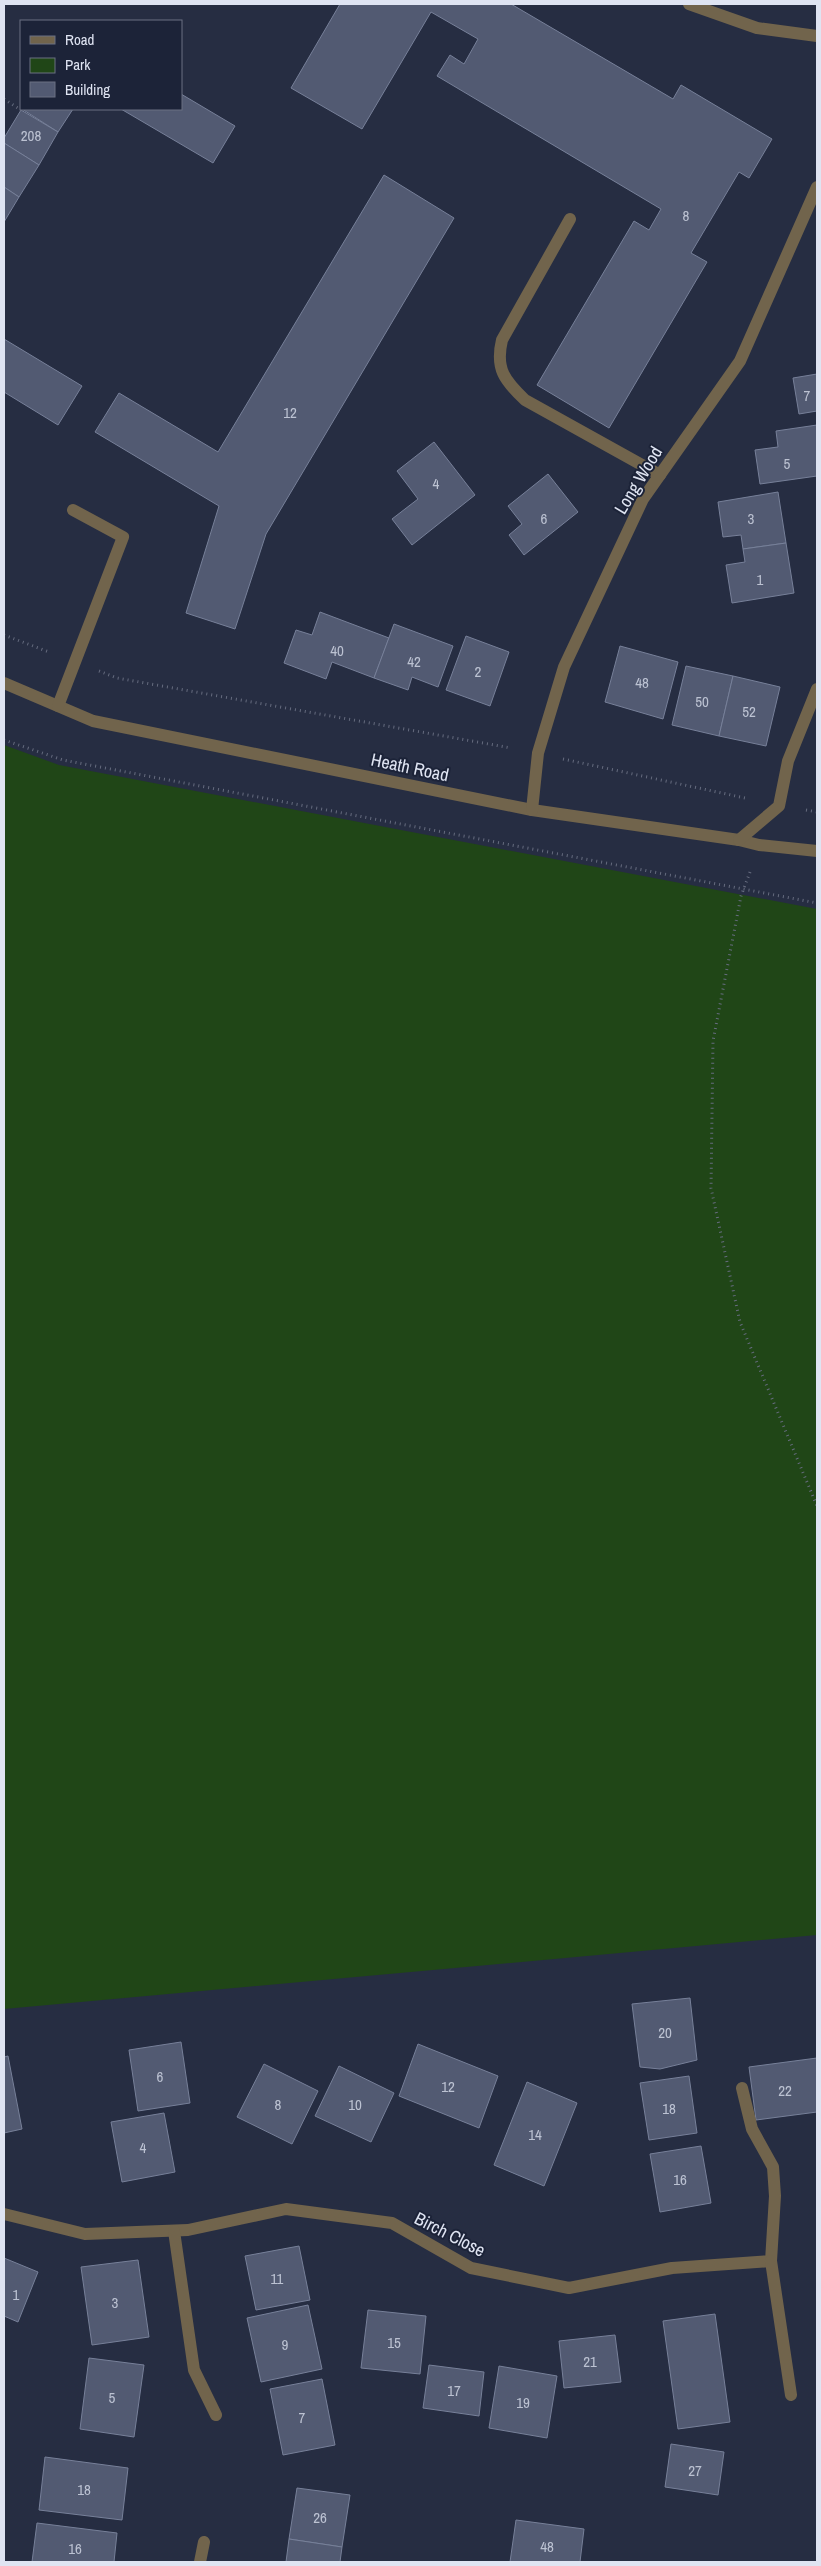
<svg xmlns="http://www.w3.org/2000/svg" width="821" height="2566" viewBox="0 0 821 2566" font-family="'Archivo Narrow',sans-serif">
<rect width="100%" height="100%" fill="#262d42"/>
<polygon fill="#204617" points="4,745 59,765 817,909 817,1935 4,2009"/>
<g fill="#525a72" stroke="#778099">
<polygon points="340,4 511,4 673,99 681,85 772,139 749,178 739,172 691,253 707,262 609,428 537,385 634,221 649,230 661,209 437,76 450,55 464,64 478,39 431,12 362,129 291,88"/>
<polygon points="181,94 235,126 213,163 121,109 181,109"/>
<polygon points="22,109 73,109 58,132"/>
<polygon points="21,110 58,132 39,165 4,143 4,138"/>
<polygon points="4,143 39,165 19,197 4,187"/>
<polygon points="384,175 454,218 266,534 235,629 186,613 219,506 95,432 119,393 218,452"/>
<polygon points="4,187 19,197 4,222"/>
<polygon points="4,339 82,386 58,425 4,392"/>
<polygon points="817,374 817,411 799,414 793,378"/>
<polygon points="817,425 817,476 760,484 755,450 778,447 776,431"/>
<polygon points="434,442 475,495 412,545 392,519 418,499 397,471"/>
<polygon points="548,474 578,512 524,555 509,535 522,524 508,506"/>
<polygon points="778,492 786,543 743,549 741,535 723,537 718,502"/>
<polygon points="786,543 794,593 732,603 726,565 745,562 743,549"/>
<polygon points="320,612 389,638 374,678 332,662 326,679 284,663 296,630 312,635"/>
<polygon points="394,624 453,646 438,687 412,677 408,690 374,678"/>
<polygon points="466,636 509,652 490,706 446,690"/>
<polygon points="620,646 678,662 663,719 605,702"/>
<polygon points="686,666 733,676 719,736 672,725"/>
<polygon points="733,676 780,687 766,746 719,736"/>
<polygon points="690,1998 697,2060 660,2069 640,2067 632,2004"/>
<polygon points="181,2042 190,2103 138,2111 129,2050"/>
<polygon points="418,2044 498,2076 479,2128 399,2096"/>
<polygon points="8,2056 22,2129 4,2133 4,2057"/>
<polygon points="817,2058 817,2112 756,2120 749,2067"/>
<polygon points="264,2064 318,2091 292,2144 237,2117"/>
<polygon points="339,2066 394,2093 371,2142 315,2116"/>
<polygon points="689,2076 697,2133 649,2140 640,2083"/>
<polygon points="527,2082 577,2103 544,2186 494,2165"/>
<polygon points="164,2113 175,2172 122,2182 111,2122"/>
<polygon points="701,2146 711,2203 660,2212 650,2154"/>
<polygon points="299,2246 310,2300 256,2310 245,2256"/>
<polygon points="4,2258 38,2272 18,2322 4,2316"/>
<polygon points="138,2260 149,2337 92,2345 81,2267"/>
<polygon points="308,2305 322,2369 261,2382 247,2318"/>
<polygon points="368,2310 426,2316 420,2374 361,2368"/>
<polygon points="715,2314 730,2422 678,2429 663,2321"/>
<polygon points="615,2335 621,2382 564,2388 559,2341"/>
<polygon points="89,2358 144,2365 134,2437 80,2429"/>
<polygon points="429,2365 484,2372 479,2416 423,2408"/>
<polygon points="499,2366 557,2376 547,2438 489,2428"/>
<polygon points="322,2379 335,2445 283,2455 270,2389"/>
<polygon points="671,2444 724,2452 718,2495 665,2487"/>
<polygon points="45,2457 128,2468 122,2520 39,2510"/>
<polygon points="297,2488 350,2495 342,2547 289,2539"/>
<polygon points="516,2520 584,2529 580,2562 510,2562"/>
<polygon points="37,2523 117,2533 114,2562 32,2562"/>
<polygon points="289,2539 342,2547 340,2562 286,2562"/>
</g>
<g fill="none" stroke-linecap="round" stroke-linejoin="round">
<g stroke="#666c7f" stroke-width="3" stroke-dasharray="1 4" stroke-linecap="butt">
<polyline points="4,99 21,110"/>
<polyline points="4,635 49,652"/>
<polyline points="99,671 117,678 511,748"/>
<polyline points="4,740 63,760 817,903"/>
<polyline points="563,759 745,798"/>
<polyline points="806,810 817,812"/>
<polyline points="750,872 741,896 713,1041 711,1188 740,1322 817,1506"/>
</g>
<g stroke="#71644c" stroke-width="12">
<polyline points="689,4 757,28 817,36"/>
<path d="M570,219L502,340C495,369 505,381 525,400L660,475"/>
<polyline points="4,683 93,721 532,810 739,840 759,845 817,851"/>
<polyline points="58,706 123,537 73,510"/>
<polyline points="532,810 538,753 564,667 643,499 740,361 817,187"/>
<polyline points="739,840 779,806 788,761 817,689"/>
<polyline points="4,2214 85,2234 188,2230 286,2209 392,2223 471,2268 569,2288 672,2268 771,2261 775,2196 773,2167 752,2129 742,2088"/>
<polyline points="174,2231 194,2370 216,2415"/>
<polyline points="771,2261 791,2395"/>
<polyline points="200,2562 204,2542"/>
</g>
</g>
<g text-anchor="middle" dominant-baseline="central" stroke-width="4" stroke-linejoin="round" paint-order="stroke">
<g font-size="15" fill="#bcc2d2">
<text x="31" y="135">208</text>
<text x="686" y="215">8</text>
<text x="807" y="395">7</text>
<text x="290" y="412">12</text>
<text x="787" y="463">5</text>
<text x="436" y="483">4</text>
<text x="544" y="518">6</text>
<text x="751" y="518">3</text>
<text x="760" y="579">1</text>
<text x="337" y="650">40</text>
<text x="414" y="661">42</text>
<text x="478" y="671">2</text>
<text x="642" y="682">48</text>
<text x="702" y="701">50</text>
<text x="749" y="711">52</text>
<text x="665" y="2032">20</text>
<text x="160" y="2076">6</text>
<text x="448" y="2086">12</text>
<text x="785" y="2090">22</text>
<text x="278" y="2104">8</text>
<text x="355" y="2104">10</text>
<text x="669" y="2108">18</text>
<text x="535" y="2134">14</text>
<text x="143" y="2147">4</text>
<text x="680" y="2179">16</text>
<text x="277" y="2278">11</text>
<text x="16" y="2294">1</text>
<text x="115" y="2302">3</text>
<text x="394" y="2342">15</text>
<text x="285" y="2344">9</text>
<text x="590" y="2361">21</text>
<text x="454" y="2390">17</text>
<text x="112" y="2397">5</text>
<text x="523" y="2402">19</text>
<text x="302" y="2417">7</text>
<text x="695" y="2470">27</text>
<text x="84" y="2489">18</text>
<text x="320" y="2517">26</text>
<text x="547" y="2546">48</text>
<text x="75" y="2548">16</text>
</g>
<g font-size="18" fill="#dfe4f2" stroke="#1c2338">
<text transform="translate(638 480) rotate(-59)">Long Wood</text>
<text transform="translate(410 767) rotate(12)">Heath Road</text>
<text transform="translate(450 2234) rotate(27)">Birch Close</text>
</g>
</g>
<rect width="821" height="2566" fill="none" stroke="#dfe4f2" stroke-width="10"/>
<rect x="20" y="20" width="162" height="90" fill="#1c2338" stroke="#6a7082"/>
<rect x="30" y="36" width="25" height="8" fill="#71644c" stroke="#6a7082"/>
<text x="65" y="45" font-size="15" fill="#dfe4f2">Road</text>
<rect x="30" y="58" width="25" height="15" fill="#204617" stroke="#6a7082"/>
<text x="65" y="70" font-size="15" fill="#dfe4f2">Park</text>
<rect x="30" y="82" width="25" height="15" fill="#525a72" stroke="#6a7082"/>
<text x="65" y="95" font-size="15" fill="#dfe4f2">Building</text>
</svg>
